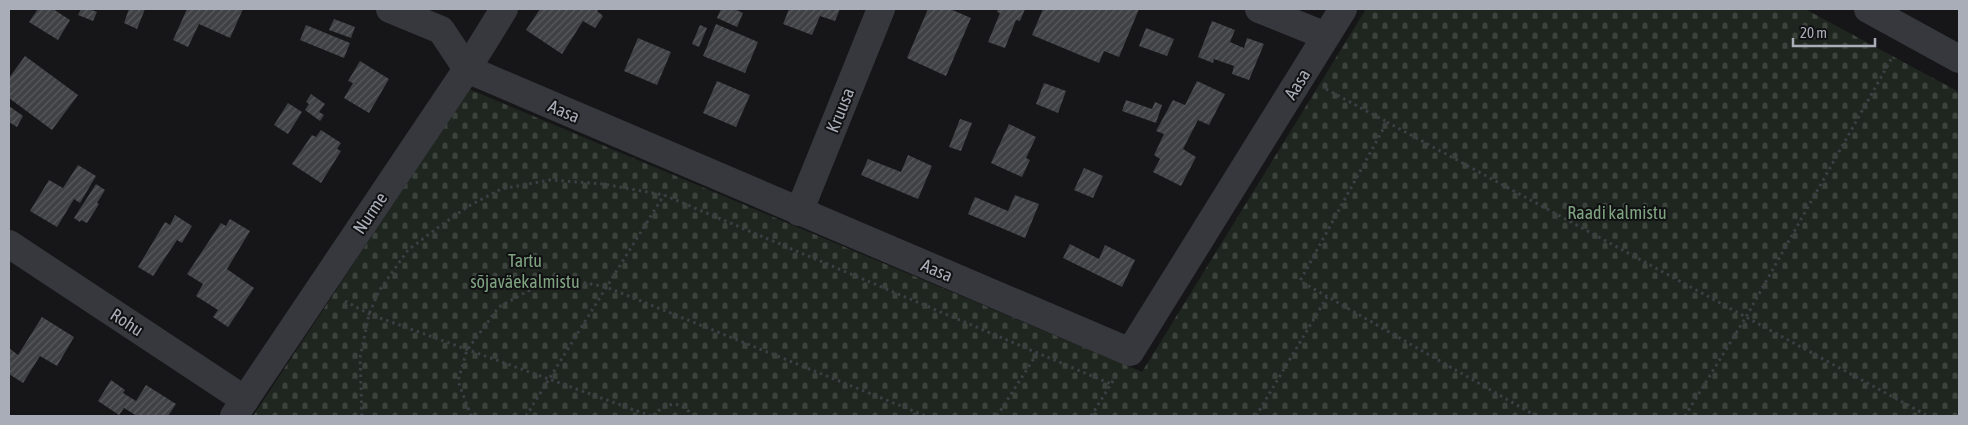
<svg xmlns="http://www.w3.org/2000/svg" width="1968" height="425" viewBox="0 0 1968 425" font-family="'Asap Condensed',sans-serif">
<defs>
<pattern id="cemetery-stones" width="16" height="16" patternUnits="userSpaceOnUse" patternTransform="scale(1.25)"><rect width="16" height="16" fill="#1e261f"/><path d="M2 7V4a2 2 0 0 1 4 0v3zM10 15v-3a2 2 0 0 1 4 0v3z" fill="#3c433d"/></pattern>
<pattern id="building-hatch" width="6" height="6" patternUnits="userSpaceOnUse" patternTransform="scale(1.25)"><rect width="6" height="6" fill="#404145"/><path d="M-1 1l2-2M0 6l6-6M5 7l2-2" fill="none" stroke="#595a5e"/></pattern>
</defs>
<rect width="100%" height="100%" fill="#161618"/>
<polygon fill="url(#cemetery-stones)" points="1366,9 1805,9 1959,92 1959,416 253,416 469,89 1142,372"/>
<g fill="url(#building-hatch)">
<polygon points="38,9 53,9 70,20 58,40 29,22"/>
<polygon points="81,9 89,9 97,12 93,21 78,15"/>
<polygon points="129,9 145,9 137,29 124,23"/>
<polygon points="187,9 243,9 230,38 199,24 188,47 173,40"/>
<polygon points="540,9 599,9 597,11 603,16 595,28 583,21 562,54 526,30"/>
<polygon points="721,9 734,9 743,13 737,27 717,18"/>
<polygon points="789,9 840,9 835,21 820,16 812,35 783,24"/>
<polygon points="928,9 950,9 971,18 946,76 907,58"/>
<polygon points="998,9 1025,9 1020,21 1016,20 1005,48 988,42 1000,13 997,12"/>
<polygon points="1043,9 1139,9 1119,57 1104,51 1099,63 1032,35"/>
<polygon points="334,19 355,27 351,38 329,30"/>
<polygon points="1212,21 1235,30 1230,42 1244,48 1247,38 1264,44 1249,80 1232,74 1234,66 1214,59 1213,63 1198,57"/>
<polygon points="716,24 758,42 745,73 703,56"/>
<polygon points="306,25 350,43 344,58 300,40"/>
<polygon points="700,25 707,28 699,47 692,44"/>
<polygon points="1146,28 1174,39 1167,56 1139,46"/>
<polygon points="638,38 671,52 657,85 624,71"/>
<polygon points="25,56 78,95 52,130 9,98 9,78"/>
<polygon points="360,61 389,79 369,113 344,98 353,83 348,81"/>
<polygon points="717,81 750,95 736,127 703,113"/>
<polygon points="1197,81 1225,94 1209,125 1198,120 1183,149 1196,157 1181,186 1153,172 1160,159 1154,155 1164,134 1156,131 1173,100 1185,105"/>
<polygon points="1044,83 1066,91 1058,113 1036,104"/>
<polygon points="311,94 325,104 319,112 324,115 320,121 305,110 309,104 306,102"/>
<polygon points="1126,100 1152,109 1155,102 1162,105 1156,123 1122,111"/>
<polygon points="288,103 302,112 288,134 274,125"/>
<polygon points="9,106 23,116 17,127 9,122"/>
<polygon points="960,119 972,123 961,151 949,147"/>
<polygon points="1009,124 1036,137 1026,158 1030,160 1022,177 991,163"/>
<polygon points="321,130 341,143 337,149 341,151 321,183 292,164 312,135 316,137"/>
<polygon points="908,155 932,166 918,199 861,175 868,159 901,172"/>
<polygon points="78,165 96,176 80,203 74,199 57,227 30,211 49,180 63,188"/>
<polygon points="1084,168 1103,176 1093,198 1074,190"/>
<polygon points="96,184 105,190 97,203 99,204 87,223 81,220 80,222 74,218"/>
<polygon points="1015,195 1039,204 1025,238 968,214 975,197 1008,211"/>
<polygon points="175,215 192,226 182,243 177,240 153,276 138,267 165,222 170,225"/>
<polygon points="230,219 250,231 227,269 254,288 228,327 213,317 218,310 196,296 203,284 187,274 221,223 226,226"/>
<polygon points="1070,244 1099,259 1105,245 1135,260 1122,287 1063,258"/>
<polygon points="42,317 74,337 57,366 40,356 23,383 9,374 9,348 18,355"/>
<polygon points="111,380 125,390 123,393 136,401 146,385 176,404 168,416 137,416 124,408 119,415 98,401"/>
</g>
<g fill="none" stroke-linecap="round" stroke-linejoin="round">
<g stroke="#3d3f44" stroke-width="3" stroke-dasharray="2.5 4" stroke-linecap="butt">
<polyline points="1326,89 1387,122 1300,281 1536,416"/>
<polyline points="1387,122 1928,416"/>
<polyline points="345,301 369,314 651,416"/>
<polyline points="362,416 360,358 369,314 379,291 408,250 440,226 467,207 501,189 550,180 603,184 664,195 1111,384"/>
<polyline points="471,416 458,381 467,350 499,307 546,281 581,282 606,287 926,416"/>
<polyline points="526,416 664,195"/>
<path d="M654,416C664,401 683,400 692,416"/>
<polyline points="997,416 1038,352"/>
<polyline points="1091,416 1116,376"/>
<polyline points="1256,416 1327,297"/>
<polyline points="1685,416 1746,317 1893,56"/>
</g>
<g stroke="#37383d" stroke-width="28">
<polyline points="390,9 441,30 467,69 1130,352 1343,9"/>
<polyline points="1259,9 1326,36"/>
<polyline points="1868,9 1959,59"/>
<polyline points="799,212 881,9"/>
<polyline points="9,244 245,400"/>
<polyline points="234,416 467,69 504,9"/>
</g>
</g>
<g text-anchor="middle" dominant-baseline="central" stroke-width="4" stroke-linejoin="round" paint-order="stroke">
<g font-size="18" fill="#a8adb8" stroke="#111113">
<text transform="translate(1297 84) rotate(-58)">Aasa</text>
<text transform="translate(840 110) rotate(-68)">Kruusa</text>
<text transform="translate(564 111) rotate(23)">Aasa</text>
<text transform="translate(370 213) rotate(-56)">Nurme</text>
<text transform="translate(937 270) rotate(23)">Aasa</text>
<text transform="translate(127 322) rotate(33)">Rohu</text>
</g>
<g font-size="18" fill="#7fa381" stroke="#111113">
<text x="1617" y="212">Raadi kalmistu</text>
<text x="525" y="260">Tartu<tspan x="525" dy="21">sõjaväekalmistu</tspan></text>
</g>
</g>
<rect width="1968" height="425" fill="none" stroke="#a8adb8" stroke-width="20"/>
<path d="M1793 38v8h82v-8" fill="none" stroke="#a8adb8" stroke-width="2.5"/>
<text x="1800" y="38" font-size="15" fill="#a8adb8" stroke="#111113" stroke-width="4" paint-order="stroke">20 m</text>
</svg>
